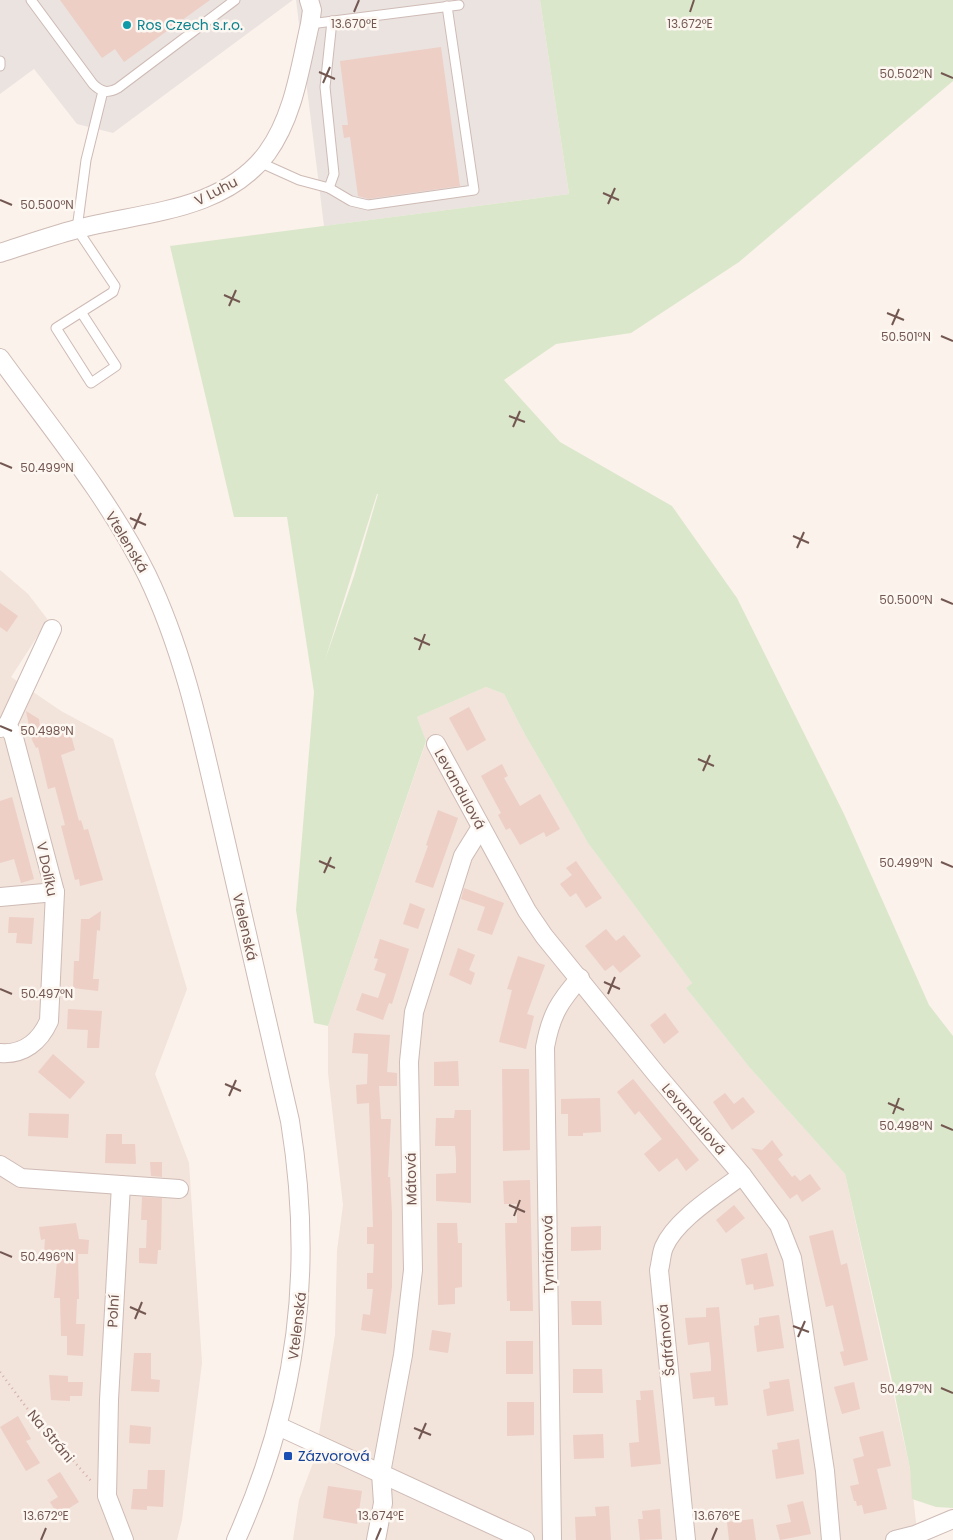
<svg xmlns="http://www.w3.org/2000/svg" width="953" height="1540" viewBox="0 0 953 1540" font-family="Poppins,sans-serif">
<rect width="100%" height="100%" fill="#fbf2eb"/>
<g fill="#f2e3db">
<polygon points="0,570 28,594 48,620 11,677 61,711 113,739 187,989 155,1074 189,1163 202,1363 182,1520 177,1540 0,1540"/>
<polygon points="486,687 504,694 524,733 588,843 692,983 686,988 750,1068 845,1174 910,1469 918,1540 293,1540 299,1500 315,1458 335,1335 337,1251 343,1205 328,1073 328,1026 426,742 417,717"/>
</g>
<g fill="#ebe3e0">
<polygon points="0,0 293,0 113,133 77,124 34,69 0,94"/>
<polygon points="296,0 540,0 569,194 324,226"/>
</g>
<path fill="#dbe7cb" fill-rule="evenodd" d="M540,0H953V81L739,262L631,333L556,344L504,380L560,442L672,506L737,598L844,814L929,1005L953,1036V1508L936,1507L912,1499L910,1469L891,1376L845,1174L750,1068L686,988L692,983L588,843L524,733L504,694L486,687L417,717L426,741L328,1026L314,1023L296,910L314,692L287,517H234L170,246L569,194ZM378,494L354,576L325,660L377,494Z"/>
<g fill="#edcfc6">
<polygon points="60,0 210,0 124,62 115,49 102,58"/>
<polygon points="441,47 460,186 368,199 358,196 350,137 344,138 342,125 348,125 340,61"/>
<polygon points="0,603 18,616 7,632 0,627"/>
<polygon points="469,707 486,740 467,751 449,718"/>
<polygon points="26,711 39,719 40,726 53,733 69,728 75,750 61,755 79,821 81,820 84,830 88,829 103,880 80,886 79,879 75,880 61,826 65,825 55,787 48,789 38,747 36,748 32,740"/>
<polygon points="502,764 508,776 504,778 520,806 540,794 560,829 546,837 544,832 520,845 510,828 506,830 498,815 501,813 481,776"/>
<polygon points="12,797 34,879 21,883 14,859 0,863 0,801"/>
<polygon points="438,810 458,818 433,888 415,882 428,846 426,845"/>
<polygon points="576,861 602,898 586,908 576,893 570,897 560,884 572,875 566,868"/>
<polygon points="464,888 504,903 492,935 477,930 485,907 461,899"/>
<polygon points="410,903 425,909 418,929 403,924"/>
<polygon points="101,911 100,931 97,930 93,979 99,979 98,991 73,988 74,961 79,961 81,919 89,919"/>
<polygon points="9,917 34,918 32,944 16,943 17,933 8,933"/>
<polygon points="606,929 616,941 624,935 641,956 620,973 613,965 605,971 585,946"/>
<polygon points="380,939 409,949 392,1004 389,1003 383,1020 356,1010 362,993 378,998 386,974 374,970 378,959 374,958"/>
<polygon points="458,948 475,955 469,970 475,973 471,985 449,975"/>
<polygon points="518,956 545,965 527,1014 534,1016 526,1049 499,1042 512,990 507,989"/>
<polygon points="68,1009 102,1011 99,1048 87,1048 88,1030 67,1029"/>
<polygon points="665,1013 679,1032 664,1044 650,1025"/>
<polygon points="354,1033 390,1035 387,1072 397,1073 397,1086 379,1086 381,1119 391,1119 388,1177 390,1177 392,1213 392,1287 386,1334 361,1330 363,1314 370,1315 373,1289 367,1289 367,1273 373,1273 374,1244 367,1244 367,1227 373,1227 369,1103 357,1104 356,1085 367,1084 368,1054 352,1053"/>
<polygon points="53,1054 85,1082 70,1099 38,1072"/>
<polygon points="458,1061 459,1086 434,1086 434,1062"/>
<polygon points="502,1069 529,1069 530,1150 503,1151"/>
<polygon points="633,1079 699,1160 686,1171 677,1158 659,1172 644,1154 662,1139 639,1111 635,1115 617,1092"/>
<polygon points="725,1093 734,1104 743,1097 755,1112 732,1130 713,1102"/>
<polygon points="600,1098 601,1132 583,1133 583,1136 568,1136 568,1114 561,1114 561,1099"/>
<polygon points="455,1110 471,1110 471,1203 436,1201 436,1174 456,1173 456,1158 455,1146 435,1146 436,1118 454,1118"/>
<polygon points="29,1113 69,1114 68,1138 28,1136"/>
<polygon points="106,1134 122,1134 122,1144 135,1144 136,1164 105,1163"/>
<polygon points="772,1140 783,1155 778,1159 792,1177 795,1175 800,1181 810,1174 821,1189 802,1202 797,1194 790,1199 751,1148 762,1150"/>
<polygon points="150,1162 162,1162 162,1177 151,1176"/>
<polygon points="530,1180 533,1311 510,1311 510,1301 507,1301 505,1223 517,1223 517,1204 504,1204 503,1181"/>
<polygon points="142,1197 162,1198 161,1250 158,1250 157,1264 139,1263 139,1248 146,1248 147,1220 141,1220"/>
<polygon points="734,1205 745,1218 726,1233 716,1220"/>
<polygon points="76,1223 79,1239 89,1240 88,1254 78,1254 79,1299 77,1299 76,1324 85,1324 83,1356 67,1355 67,1336 61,1336 60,1298 54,1298 57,1261 44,1252 45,1239 41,1240 39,1227"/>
<polygon points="437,1223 457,1223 458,1243 462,1243 462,1287 455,1288 455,1304 438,1305"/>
<polygon points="601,1226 601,1250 571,1251 571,1227"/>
<polygon points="833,1230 841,1265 847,1263 868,1360 844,1366 840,1352 844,1351 833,1305 826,1307 809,1236"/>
<polygon points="767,1253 774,1286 754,1290 753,1284 746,1285 741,1259"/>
<polygon points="571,1301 601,1301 602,1325 572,1325"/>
<polygon points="719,1307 728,1405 715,1406 714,1397 693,1399 690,1373 711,1371 711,1360 709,1342 688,1345 685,1318 706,1317 706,1308"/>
<polygon points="779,1315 784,1348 757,1352 754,1326 759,1325 759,1318"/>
<polygon points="432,1330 451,1333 448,1353 429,1350"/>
<rect x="506" y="1341" width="27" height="33"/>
<polygon points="134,1353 151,1353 151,1379 160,1380 159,1392 131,1391"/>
<polygon points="573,1369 602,1369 603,1393 573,1393"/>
<polygon points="49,1375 68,1376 68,1382 83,1382 82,1396 70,1396 70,1401 51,1400"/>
<polygon points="789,1379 794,1411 767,1416 763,1390 770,1388 769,1382"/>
<polygon points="854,1382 860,1409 842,1414 834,1387"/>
<polygon points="653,1390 661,1464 631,1467 629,1443 639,1442 636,1400 641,1400 640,1391"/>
<polygon points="507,1402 534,1402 534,1435 507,1436"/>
<polygon points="18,1416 31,1439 26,1441 40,1463 26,1471 0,1427"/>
<polygon points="130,1425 151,1427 150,1444 129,1443"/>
<polygon points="883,1431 891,1466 877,1469 887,1509 864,1514 862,1505 857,1506 856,1501 854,1501 850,1486 859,1484 853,1459 864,1456 859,1437"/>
<polygon points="603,1434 604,1458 574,1459 573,1435"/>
<polygon points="799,1439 804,1474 776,1479 772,1450 778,1449 777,1443"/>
<polygon points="148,1470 165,1470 163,1507 147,1506 147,1510 131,1509 133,1489 147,1489"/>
<polygon points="60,1472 79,1502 58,1515 50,1502 58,1497 47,1480"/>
<polygon points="328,1486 362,1491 357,1524 323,1518"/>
<polygon points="803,1501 811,1534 780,1540 776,1525 791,1522 787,1505"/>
<polygon points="609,1506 611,1540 576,1540 575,1517 596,1516 595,1507"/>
<polygon points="660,1509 662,1539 640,1540 638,1519 643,1519 642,1511"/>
<polygon points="753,1519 756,1540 729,1540 727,1522"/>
</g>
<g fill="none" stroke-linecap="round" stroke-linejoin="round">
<defs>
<g id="service">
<path d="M31,0L93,84C101,92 108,94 118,88L235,0"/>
<polyline points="310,24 459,5"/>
<polyline points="0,61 0,66"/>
<polyline points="259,162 299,180 329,188 351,201 368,205 474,190 447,6"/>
<polyline points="329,188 334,174 325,87 332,21"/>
<polyline points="81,312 116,366 91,383 56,328 113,292 115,286 77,229 86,160 103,91"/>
</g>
<g id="minor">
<path d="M0,253C25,245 51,236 77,229C141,212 223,212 267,153C294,116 300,67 310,24L312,10L309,0"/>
<path d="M0,358C50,427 109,498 147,575C185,654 202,739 222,825C244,923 267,1022 290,1121C314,1269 298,1403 236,1540"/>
<polyline points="7,726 52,629"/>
<path d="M0,728L7,726L13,734L55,892L49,1021C40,1041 24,1055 0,1053"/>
<polyline points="436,744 527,911 544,936 657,1075 742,1175 779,1225 792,1258 801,1313 825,1471 831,1540"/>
<polyline points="0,897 55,892"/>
<polyline points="0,1165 21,1178 121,1185"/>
<polyline points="278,1426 525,1540"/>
<polyline points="124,1540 107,1496 109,1400 121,1185 179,1189"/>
<polyline points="376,1540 383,1503 381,1473 403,1355 413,1270 409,1062 414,1012 463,856 481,827"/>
<path d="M552,1540L545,1047C551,1015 559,1002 580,978"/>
<path d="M686,1540L659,1270C661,1263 661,1254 664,1247C676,1219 719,1193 742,1175"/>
<polyline points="895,1540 915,1535 953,1519"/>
</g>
</defs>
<use href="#service" stroke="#cebbb5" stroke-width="11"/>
<use href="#minor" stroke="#cebbb5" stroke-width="20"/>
<polyline stroke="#d2b1a9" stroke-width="2.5" stroke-dasharray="1 4" stroke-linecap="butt" points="0,1372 26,1407 92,1482"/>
<use href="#service" stroke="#fff" stroke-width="9"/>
<use href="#minor" stroke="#fff" stroke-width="18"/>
</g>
<path fill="none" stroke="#735751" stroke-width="2" d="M354,12L359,0M690,12L694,0M319,72L335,79M941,73L953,78M323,83L330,67M603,193L619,200M0,200L12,205M608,204L615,188M224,295L240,302M229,306L236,290M887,313L904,320M892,325L899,309M941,336L953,341M509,416L525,422M513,427L520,411M0,463L12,468M130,518L146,525M134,529L141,513M793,536L809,543M797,548L804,532M941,599L953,604M414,638L430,645M419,650L425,634M0,726L12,731M698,759L714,766M703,771L710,755M319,861L335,868M941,862L953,867M324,873L331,857M604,982L620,989M0,989L12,994M608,994L615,977M225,1084L241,1091M229,1096L236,1080M888,1103L904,1110M893,1114L899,1098M941,1125L953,1130M509,1205L525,1212M514,1216L520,1200M0,1252L12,1257M130,1307L146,1314M135,1319L142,1302M793,1326L809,1332M798,1337L805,1321M941,1388L953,1393M414,1428L431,1435M419,1439L426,1423M41,1540L46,1528M376,1540L381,1528M712,1540L717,1528"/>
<circle fill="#0f9aa8" stroke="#fdf7f2" stroke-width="2" cx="127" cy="25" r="5"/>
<rect fill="#1a4fb4" stroke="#fdf7f2" stroke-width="2" x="283" y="1451" width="10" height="10" rx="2.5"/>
<g text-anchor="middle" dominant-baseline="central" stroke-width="5" stroke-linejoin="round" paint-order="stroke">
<g font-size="14" fill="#0d838f" stroke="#fdf7f2" text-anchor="start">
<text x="137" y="25">Ros Czech s.r.o.</text>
</g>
<g font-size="14" fill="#735751" stroke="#fdf7f2">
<text transform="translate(216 191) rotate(-27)">V Luhu</text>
<text transform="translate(127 542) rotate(59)">Vtelenská</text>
<text transform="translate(460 789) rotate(61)">Levandulová</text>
<text transform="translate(47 869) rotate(78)">V Dolíku</text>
<text transform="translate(245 927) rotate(77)">Vtelenská</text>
<text transform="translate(694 1119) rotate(49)">Levandulová</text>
<text transform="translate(411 1179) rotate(-91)">Mátová</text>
<text transform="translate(548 1254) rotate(-91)">Tymiánová</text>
<text transform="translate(113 1311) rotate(-87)">Polní</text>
<text transform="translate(297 1326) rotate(-83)">Vtelenská</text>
<text transform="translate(666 1340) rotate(-96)">Šafránová</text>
<text transform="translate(51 1436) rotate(50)">Na Stráni</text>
</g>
<g font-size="14" fill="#164399" stroke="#fdf7f2" text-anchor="start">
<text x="298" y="1456">Zázvorová</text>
</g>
</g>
<g font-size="12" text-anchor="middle" fill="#735751" stroke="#fdf7f2" stroke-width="5" stroke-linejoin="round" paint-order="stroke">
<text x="354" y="28">13.670°E</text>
<text x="690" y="28">13.672°E</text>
<text x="906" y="78">50.502°N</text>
<text x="47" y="209">50.500°N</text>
<text x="906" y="341">50.501°N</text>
<text x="47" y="472">50.499°N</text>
<text x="906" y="604">50.500°N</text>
<text x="47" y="735">50.498°N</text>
<text x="906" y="867">50.499°N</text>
<text x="47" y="998">50.497°N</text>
<text x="906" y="1130">50.498°N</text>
<text x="47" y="1261">50.496°N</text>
<text x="906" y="1393">50.497°N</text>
<text x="46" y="1520">13.672°E</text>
<text x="381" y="1520">13.674°E</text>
<text x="717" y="1520">13.676°E</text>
</g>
</svg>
